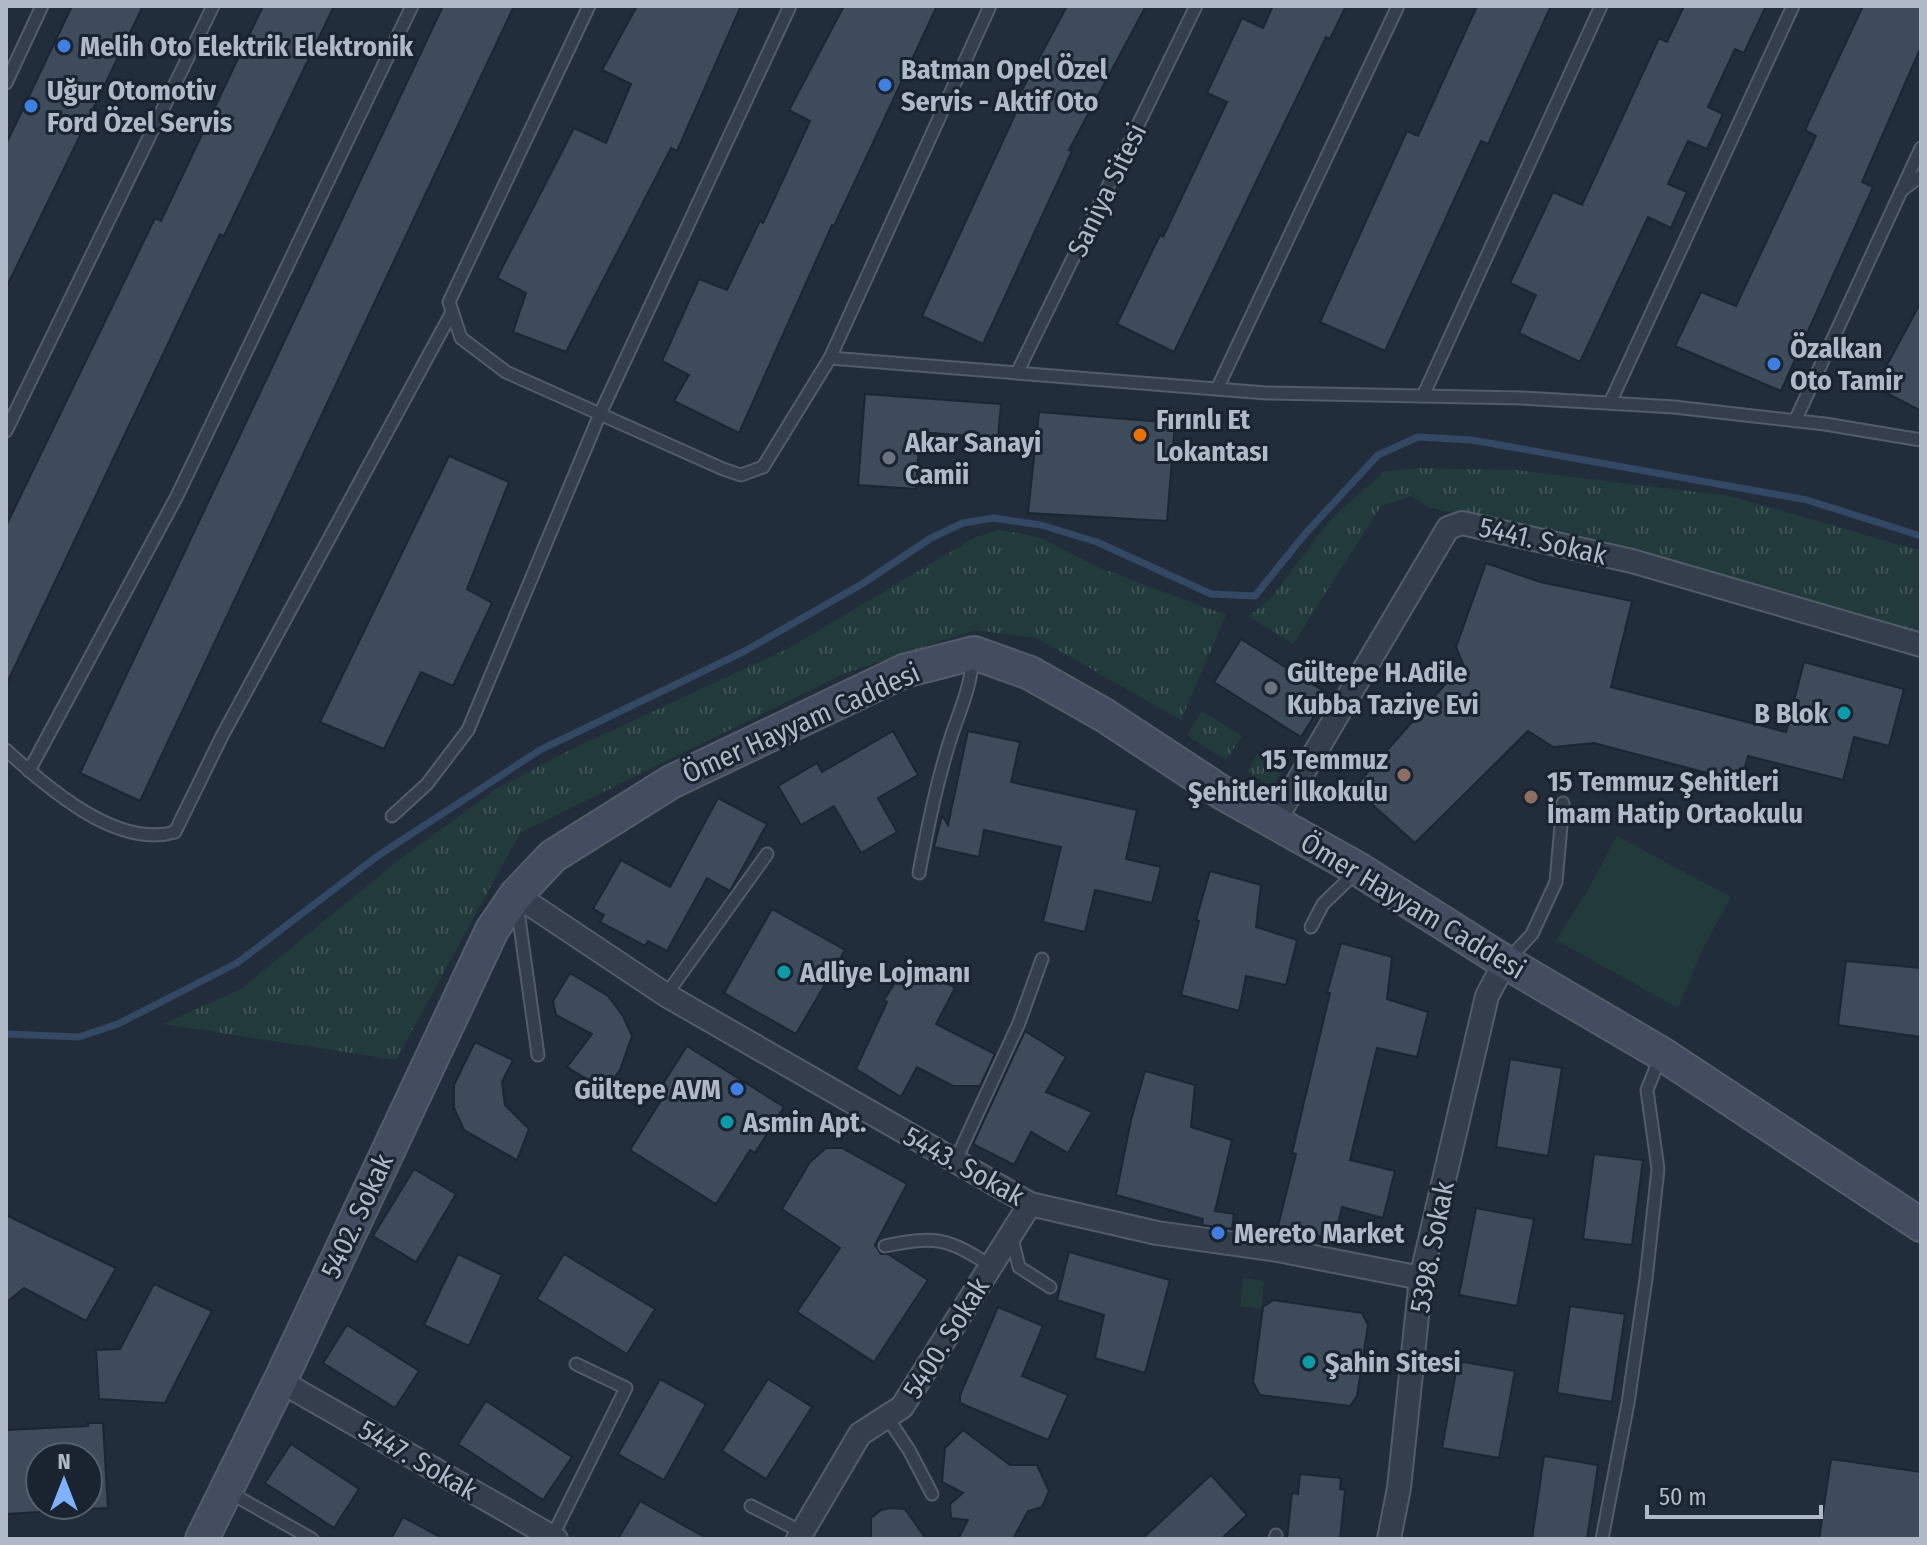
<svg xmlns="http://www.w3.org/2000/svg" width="1927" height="1545" viewBox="0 0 1927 1545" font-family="'Fira Sans Condensed',sans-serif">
<defs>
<pattern id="grass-tufts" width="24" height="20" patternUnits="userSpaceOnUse" patternTransform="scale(2)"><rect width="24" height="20" fill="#233a3c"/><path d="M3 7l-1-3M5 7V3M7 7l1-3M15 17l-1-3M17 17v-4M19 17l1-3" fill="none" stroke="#405457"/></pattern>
</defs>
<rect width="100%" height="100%" fill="#212d3b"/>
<g fill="url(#grass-tufts)">
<polygon points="1418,468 1516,470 1730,496 1921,551 1921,635 1685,566 1428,507 1412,496 1381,506 1293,644 1249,616 1271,598 1331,519 1385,471"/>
<polygon points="999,530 1039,537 1100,568 1226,615 1181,720 1037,638 975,630 845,673 520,833 396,1060 163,1024 241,989 395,863 496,789 570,750 789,648 976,537"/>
<polygon points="1202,711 1242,736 1226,760 1187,735"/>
<polygon points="1261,748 1287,763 1273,787 1247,772"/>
</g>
<g fill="#233a3c">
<polygon points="1617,836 1731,897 1703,948 1678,1008 1556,940 1589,888"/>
<polygon points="1243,1278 1264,1281 1261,1309 1240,1306"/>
</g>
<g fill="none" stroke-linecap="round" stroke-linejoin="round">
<polyline stroke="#344863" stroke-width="7" points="6,1034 79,1037 118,1024 237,963 379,855 540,750 743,652 862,584 931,538 963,523 993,518 1041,525 1097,542 1211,594 1255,596 1305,534 1378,455 1418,437 1472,440 1807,500 1921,536"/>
</g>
<g fill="#3d4b5b" stroke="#1c2632" stroke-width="2">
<polygon points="72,6 143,6 6,288 6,144"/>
<polygon points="263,6 334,6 224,236 220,234 6,685 6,526 155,218 161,221"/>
<polygon points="443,6 514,6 140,801 80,773"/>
<polygon points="637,6 741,6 677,151 671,148 566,352 513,332 526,293 497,278 574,128 606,143 631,84 602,70"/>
<polygon points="844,6 937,6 834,226 832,225 739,433 674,401 689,375 662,361 699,279 727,290 760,221 763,223 810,121 789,110"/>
<polygon points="1067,6 1146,6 1069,150 1072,151 983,344 922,316 1019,106 1015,103"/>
<polygon points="1273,6 1346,6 1330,39 1326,37 1174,352 1117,324 1160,235 1163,237 1227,102 1207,93 1242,18 1263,28"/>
<polygon points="1477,6 1551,6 1488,144 1481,141 1385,351 1320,322 1407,131 1418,136"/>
<polygon points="1684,6 1766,6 1744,53 1735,49 1708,107 1723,114 1707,149 1688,141 1668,184 1687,192 1671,228 1648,217 1580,362 1519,333 1536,295 1510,283 1553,192 1582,205 1659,38 1667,42"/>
<polygon points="1863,6 1921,6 1921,47 1862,182 1873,187 1781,391 1675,346 1701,292 1736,306 1816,136 1805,130"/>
<polygon points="1921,302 1921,411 1875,387"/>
<polygon points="865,394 1001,404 998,438 920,432 916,489 858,485"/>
<polygon points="1039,412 1175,423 1167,521 1028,513"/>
<polygon points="449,456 509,482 467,589 492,603 453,686 421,672 384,749 320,722"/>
<polygon points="1486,563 1540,582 1632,601 1611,687 1786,732 1804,662 1904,689 1889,746 1854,737 1843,780 1748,756 1741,782 1594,743 1553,747 1528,731 1415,843 1354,788 1463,664 1456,647"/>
<polygon points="1241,639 1328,694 1301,737 1214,682"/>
<polygon points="893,731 918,775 878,798 897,832 861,853 834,806 801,825 778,786 817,763 822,772"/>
<polygon points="968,731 1020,742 1011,782 1137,810 1126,859 1161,867 1152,903 1095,890 1085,932 1043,922 1061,847 984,830 979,857 934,847 942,815 948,825"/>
<polygon points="718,798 767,824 730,891 707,878 667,951 648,941 645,946 600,922 604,915 593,909 621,860 670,887"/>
<polygon points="1210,871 1261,885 1256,927 1297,940 1286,985 1246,976 1239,1011 1181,995 1199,921 1196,920"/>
<polygon points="772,909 845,950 796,1034 724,993"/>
<polygon points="1341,943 1392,957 1387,999 1428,1012 1417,1057 1377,1048 1350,1160 1395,1171 1383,1218 1342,1207 1334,1240 1278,1226 1296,1154 1292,1153 1330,993 1327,993"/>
<polygon points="909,960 955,988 936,1024 995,1054 980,1086 953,1086 917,1067 901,1097 856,1069 887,1002 884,1000"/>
<polygon points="1846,961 1921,968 1921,1037 1838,1025"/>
<polygon points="570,973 608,996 623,1016 632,1036 620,1070 605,1090 567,1067 592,1034 556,1015 553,1001"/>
<polygon points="1025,1031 1066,1057 1046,1092 1092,1112 1068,1153 1031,1132 1014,1165 973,1144"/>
<polygon points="475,1042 513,1060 502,1082 505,1105 529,1129 517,1160 464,1130 454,1108 454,1085"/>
<polygon points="687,1046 784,1107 755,1153 750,1150 716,1204 630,1150 665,1094 659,1090"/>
<polygon points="1510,1059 1562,1068 1548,1156 1496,1147"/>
<polygon points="1145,1071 1195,1085 1191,1127 1232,1140 1215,1211 1234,1214 1232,1229 1202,1225 1203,1219 1116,1195 1131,1120"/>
<polygon points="826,1148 842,1148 907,1184 875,1245 881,1254 888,1254 928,1280 874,1362 797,1312 840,1248 782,1209 810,1162"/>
<polygon points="1594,1154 1643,1160 1632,1245 1583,1239"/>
<polygon points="414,1169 456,1194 416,1262 373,1236"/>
<polygon points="1476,1208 1534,1219 1517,1306 1459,1295"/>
<polygon points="6,1215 116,1268 86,1321 24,1288 6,1303"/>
<polygon points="1069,1252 1170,1280 1145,1373 1095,1358 1104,1315 1057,1300"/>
<polygon points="458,1254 502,1275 469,1346 424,1325"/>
<polygon points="564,1254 655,1309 627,1354 537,1299"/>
<polygon points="154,1284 212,1311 165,1403 99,1399 96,1350 120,1349"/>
<polygon points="1273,1300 1362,1313 1368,1325 1357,1396 1350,1406 1260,1395 1253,1382 1263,1307"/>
<polygon points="1570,1306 1625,1314 1612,1402 1557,1393"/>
<polygon points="998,1307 1043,1326 1022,1376 1068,1395 1048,1440 960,1403 960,1395"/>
<polygon points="347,1325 419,1371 395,1408 323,1363"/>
<polygon points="1458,1361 1515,1371 1499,1458 1442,1448"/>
<polygon points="660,1379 706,1404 664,1480 618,1454"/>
<polygon points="768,1379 812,1407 766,1479 722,1451"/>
<polygon points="486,1401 572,1457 543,1500 458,1444"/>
<polygon points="88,1423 103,1423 108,1508 88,1509 88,1457 40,1457 40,1512 6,1514 6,1430 88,1426"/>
<polygon points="963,1430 1010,1465 1037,1465 1049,1491 1042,1507 1028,1511 1013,1539 958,1539 968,1520 951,1518 950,1504 963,1493 942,1482 945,1448"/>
<polygon points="291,1444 359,1489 334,1528 265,1483"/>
<polygon points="1544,1456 1598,1465 1587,1539 1532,1539"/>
<polygon points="1831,1459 1921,1472 1921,1539 1819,1539"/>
<polygon points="1300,1474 1341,1478 1340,1489 1345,1490 1340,1539 1287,1539 1292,1493 1298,1494"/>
<polygon points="1211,1475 1247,1515 1221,1539 1142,1539"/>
<polygon points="640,1501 708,1539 618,1539"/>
<polygon points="890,1508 905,1509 926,1539 871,1539 871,1518 881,1510"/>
<polygon points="403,1517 444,1539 391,1539"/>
</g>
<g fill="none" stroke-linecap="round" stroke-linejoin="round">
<defs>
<g id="lane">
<polyline points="589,6 449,302 461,338 506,372 723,469 741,475 763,467 830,358 990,6"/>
<polyline points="6,83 42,6"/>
<polyline points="1902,190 1921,176"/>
<polyline points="830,358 1266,393 1522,398 1674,407 1825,424 1921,440"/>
<polyline points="1017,373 1196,6"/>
<polyline points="1217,389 1398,6"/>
<polyline points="1423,396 1601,6"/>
<polyline points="1610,403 1793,6"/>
<polyline points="1795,421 1921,148"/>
<polyline points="6,431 213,6"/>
<path d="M6,750C47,787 116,849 175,832L222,736L452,312"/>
<polyline points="29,771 177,496 412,6"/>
<polyline points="392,816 427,784 468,730 600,414 790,6"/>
<path d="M919,873C928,826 937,780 952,734C961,708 971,685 973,657"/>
<polyline points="517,904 538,1055"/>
<polyline points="1311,927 1323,904 1355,873"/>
<polyline points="1509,959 1532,934 1556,882 1563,803"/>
<polyline points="666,995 767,854"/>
<polyline points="955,1162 1019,1023 1042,959"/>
<polyline points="1012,1238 1019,1267 1050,1287"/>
<path d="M885,1246C936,1236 946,1237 991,1266"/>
<polyline points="887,1417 909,1450 932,1494"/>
<polyline points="231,1490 241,1499 312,1539"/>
<polyline points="751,1506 802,1532"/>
<polyline points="552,1537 626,1388 576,1364"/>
<polyline points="1275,1539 1276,1535"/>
<polyline points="1602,1539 1628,1403 1646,1279 1658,1169 1647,1090 1661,1055"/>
</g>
<g id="street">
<polyline points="1274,822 1448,528 1462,523 1632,561 1921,645"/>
<polyline points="516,895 666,995 1030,1204 1157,1233 1278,1250 1421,1278"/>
<polyline points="280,1381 556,1539"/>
<polyline points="798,1539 860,1434 902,1407 1030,1204"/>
<polyline points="1389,1539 1399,1488 1421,1278 1487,996 1505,962"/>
</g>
<polyline id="secondary" points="202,1539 280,1381 492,930 516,895 553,856 671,782 904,671 974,653 1030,673 1104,715 1221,792 1358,869 1497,957 1662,1054 1921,1225"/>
</defs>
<use href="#lane" stroke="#535c69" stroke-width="15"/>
<use href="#street" stroke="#535c69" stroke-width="26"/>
<use href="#secondary" stroke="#535c69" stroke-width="36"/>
<use href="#lane" stroke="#353e4c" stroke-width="11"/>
<use href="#street" stroke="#353e4c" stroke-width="22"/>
<use href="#secondary" stroke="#434d5f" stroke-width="32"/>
</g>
<g fill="#3f7fe0" stroke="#1a2430" stroke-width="3">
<circle cx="64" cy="46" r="8"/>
<circle cx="885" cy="85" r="8"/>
<circle cx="31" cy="106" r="8"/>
<circle cx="1774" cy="364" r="8"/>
<circle cx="737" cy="1089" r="8"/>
<circle cx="1218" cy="1233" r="8"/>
</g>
<circle fill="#e8710a" stroke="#1a2430" stroke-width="3" cx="1140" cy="435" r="8"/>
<g fill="#6b7280" stroke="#1a2430" stroke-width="3">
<circle cx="889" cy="458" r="8"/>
<circle cx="1271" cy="688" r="8"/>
</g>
<g fill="#0f9aa8" stroke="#1a2430" stroke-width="3">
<circle cx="1844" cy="713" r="8"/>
<circle cx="784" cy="972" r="8"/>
<circle cx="727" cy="1122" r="8"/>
<circle cx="1309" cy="1362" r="8"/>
</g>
<g fill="#8d6e63" stroke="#1a2430" stroke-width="3">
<circle cx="1404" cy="775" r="8"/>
<circle cx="1531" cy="797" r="8"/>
</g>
<g text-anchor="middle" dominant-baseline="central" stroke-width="6" stroke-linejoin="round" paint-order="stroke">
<g font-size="28" font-weight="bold" fill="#b0b9c8" stroke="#1a2430" text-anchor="start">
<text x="80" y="46">Melih Oto Elektrik Elektronik</text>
<text x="901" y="69">Batman Opel Özel<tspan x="901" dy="32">Servis - Aktif Oto</tspan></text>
<text x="47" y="90">Uğur Otomotiv<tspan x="47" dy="32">Ford Özel Servis</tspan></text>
<text x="1790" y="348">Özalkan<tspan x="1790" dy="32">Oto Tamir</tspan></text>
<text x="1156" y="419">Fırınlı Et<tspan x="1156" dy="32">Lokantası</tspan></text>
<text x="905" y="442">Akar Sanayi<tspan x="905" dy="32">Camii</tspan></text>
<text x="1287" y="672">Gültepe H.Adile<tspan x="1287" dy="32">Kubba Taziye Evi</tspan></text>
<text x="1828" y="713" text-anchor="end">B Blok</text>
<text x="1388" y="759" text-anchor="end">15 Temmuz<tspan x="1388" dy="32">Şehitleri İlkokulu</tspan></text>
<text x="1547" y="781">15 Temmuz Şehitleri<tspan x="1547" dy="32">İmam Hatip Ortaokulu</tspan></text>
<text x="800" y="972">Adliye Lojmanı</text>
<text x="721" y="1089" text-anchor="end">Gültepe AVM</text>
<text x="743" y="1122">Asmin Apt.</text>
<text x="1234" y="1233">Mereto Market</text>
<text x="1325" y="1362">Şahin Sitesi</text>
</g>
<g font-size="28" fill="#b0b9c8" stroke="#1a2430">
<text transform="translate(1107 190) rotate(-64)">Saniya Sitesi</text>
<text transform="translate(1543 541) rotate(13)">5441. Sokak</text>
<text transform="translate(801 723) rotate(-24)">Ömer Hayyam Caddesi</text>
<text transform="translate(1413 906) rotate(31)">Ömer Hayyam Caddesi</text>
<text transform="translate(964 1166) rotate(29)">5443. Sokak</text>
<text transform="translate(357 1216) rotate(-65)">5402. Sokak</text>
<text transform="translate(1432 1247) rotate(-79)">5398. Sokak</text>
<text transform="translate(946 1338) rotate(-58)">5400. Sokak</text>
<text transform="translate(418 1460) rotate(30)">5447. Sokak</text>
</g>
</g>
<rect width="1927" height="1545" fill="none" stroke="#b0b9c8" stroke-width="16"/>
<g transform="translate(64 1481)"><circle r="38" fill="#1a2430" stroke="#56606d" stroke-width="2"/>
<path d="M0-6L14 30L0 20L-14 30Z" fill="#80b1fc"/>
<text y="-12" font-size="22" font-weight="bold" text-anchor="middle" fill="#b0b9c8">N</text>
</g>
<path d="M1647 1505v12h174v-12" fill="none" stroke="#b0b9c8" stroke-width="4"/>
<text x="1659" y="1505" font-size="24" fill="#b0b9c8" stroke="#1a2430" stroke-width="6" paint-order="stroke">50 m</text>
</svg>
